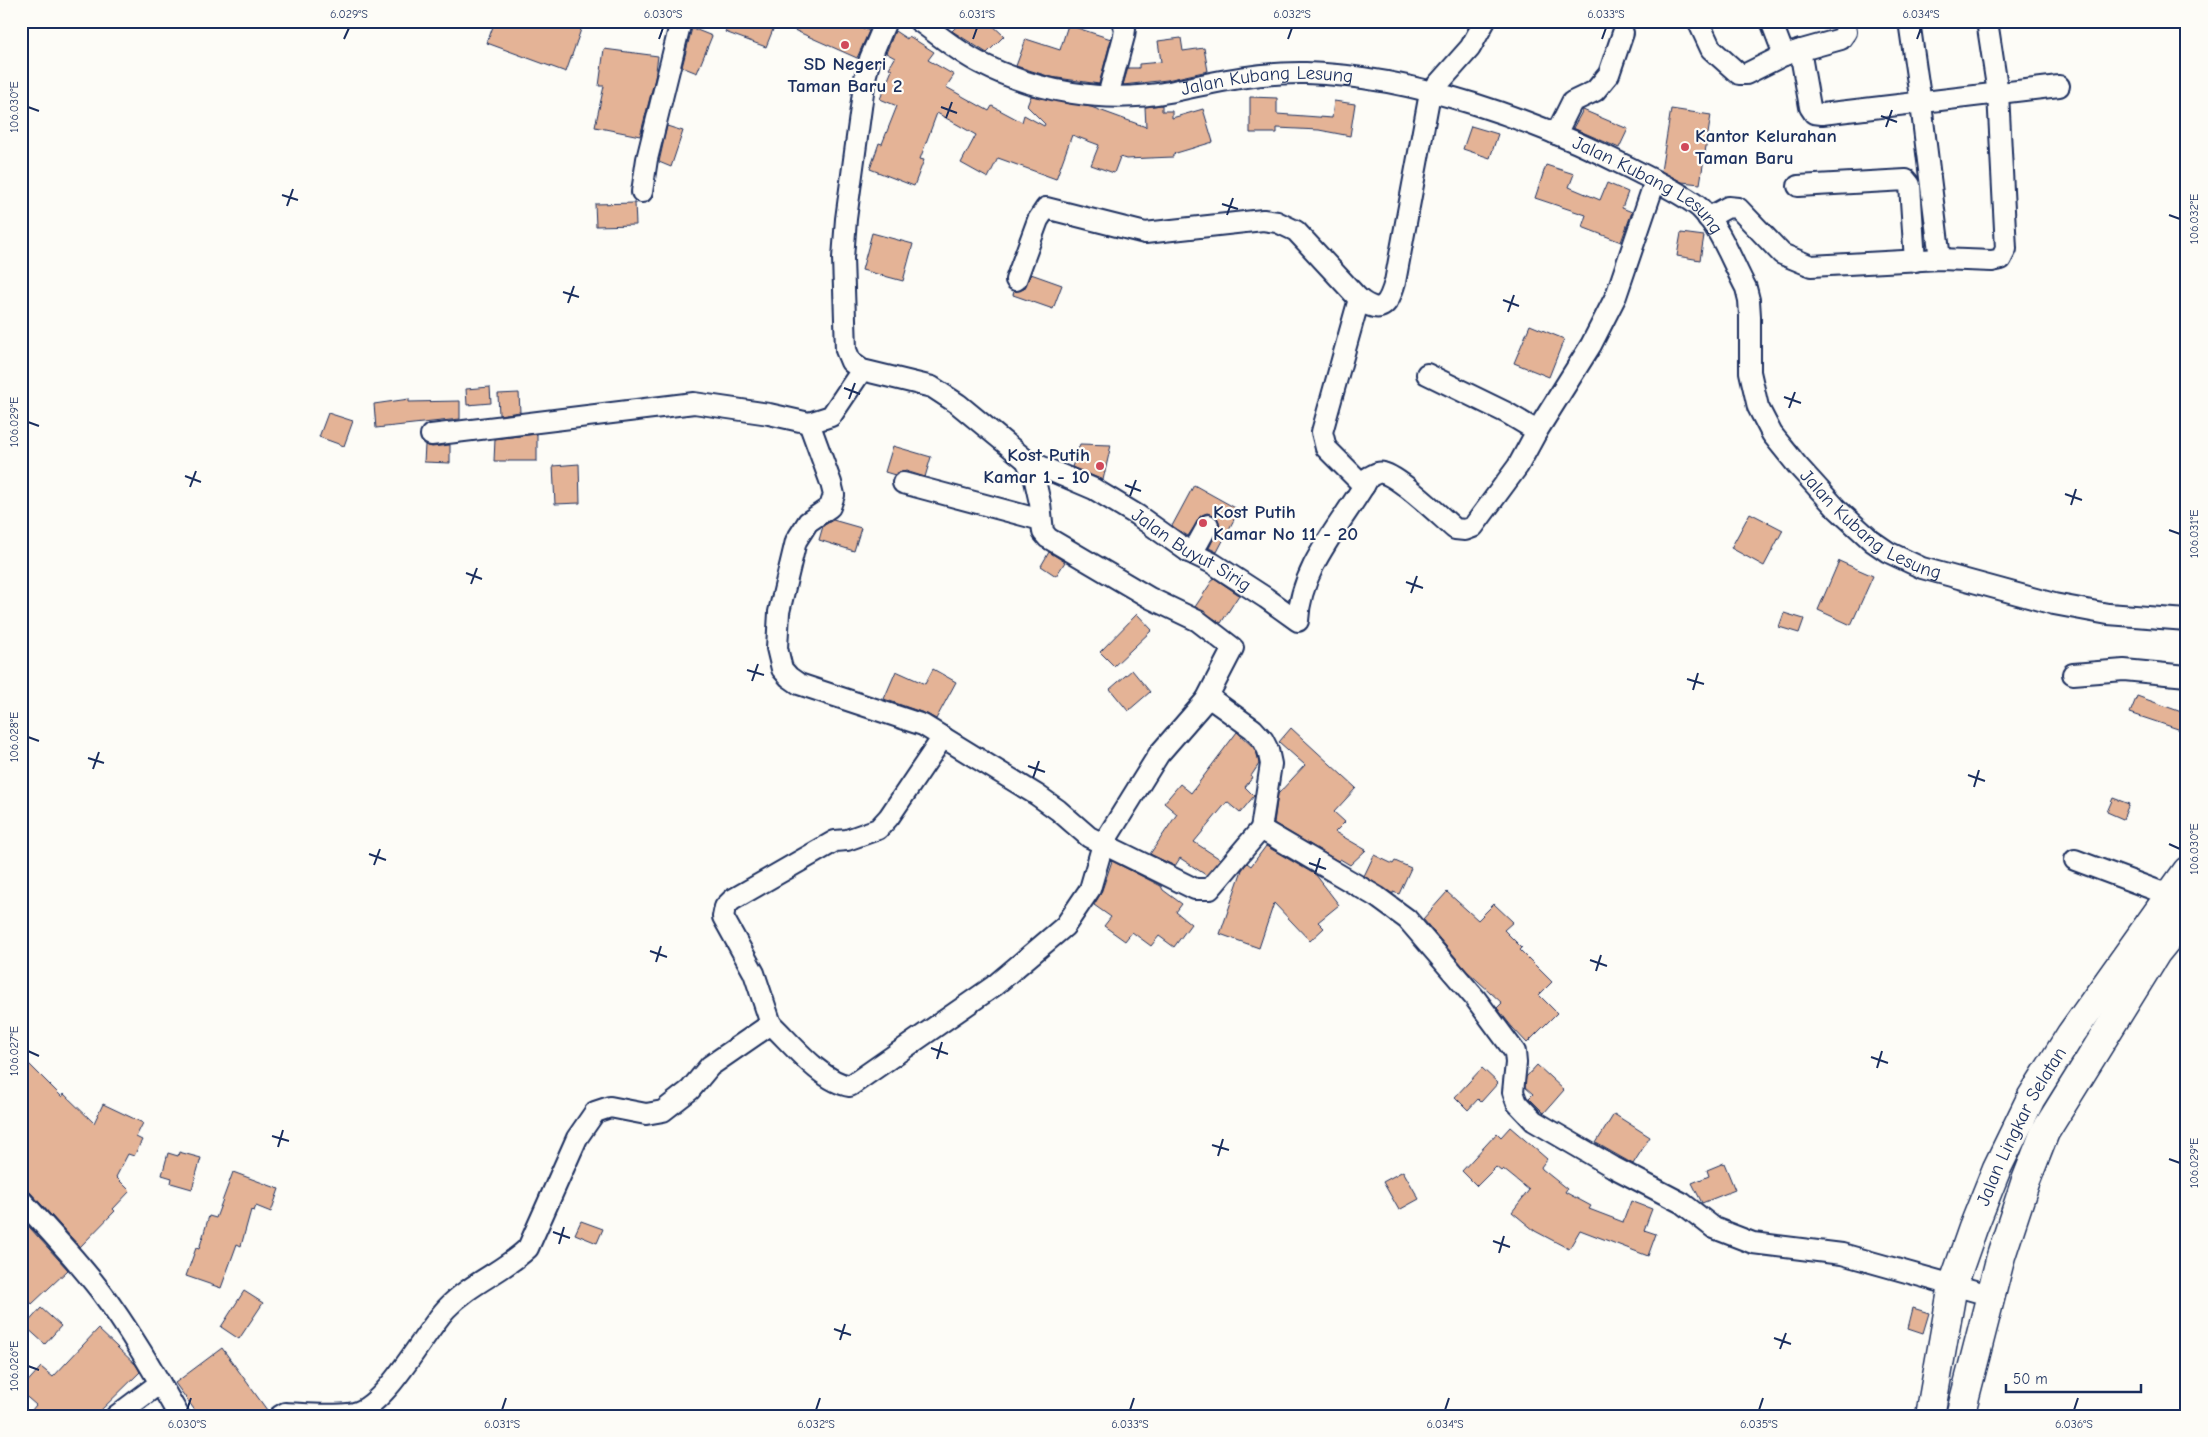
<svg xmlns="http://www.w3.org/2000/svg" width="2208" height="1437" viewBox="0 0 2208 1437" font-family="'Comic Neue',sans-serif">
<rect width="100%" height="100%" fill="#fdfcf7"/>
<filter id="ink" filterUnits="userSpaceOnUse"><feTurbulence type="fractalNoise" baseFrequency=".02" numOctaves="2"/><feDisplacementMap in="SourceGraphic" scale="10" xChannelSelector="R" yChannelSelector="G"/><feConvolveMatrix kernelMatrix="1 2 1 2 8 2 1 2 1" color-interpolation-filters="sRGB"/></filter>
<g filter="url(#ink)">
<g fill="#e4b396" stroke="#1b2f5e">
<polygon points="495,21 584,21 566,72 487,43"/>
<polygon points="730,21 847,21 869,31 857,58 776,22 766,47 725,32"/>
<polygon points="962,21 988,21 1004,36 987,53 952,31"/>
<polygon points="1068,25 1111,39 1099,84 1051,77 1016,66 1026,39 1060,50"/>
<polygon points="692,28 712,36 697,73 682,67"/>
<polygon points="895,31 907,39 909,36 934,52 928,60 954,75 946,87 989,111 992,106 1022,122 1024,115 1044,126 1045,124 1027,106 1031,96 1091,107 1146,127 1145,107 1162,105 1162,111 1172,111 1172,118 1203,109 1213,142 1173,154 1173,157 1126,159 1120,157 1114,173 1091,165 1099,145 1072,135 1056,179 998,158 988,178 961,163 976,135 937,113 920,159 924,160 914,186 870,169 879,143 882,144 897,106 880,99 892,70 889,68 895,58 886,53"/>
<polygon points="1181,38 1183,51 1204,48 1208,71 1167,80 1123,85 1128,68 1139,68 1139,64 1161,62 1158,41"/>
<polygon points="604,49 658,56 655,78 640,136 595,127 604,86 599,86"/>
<polygon points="1250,97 1277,98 1277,114 1332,118 1334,101 1355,104 1350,136 1319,130 1277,128 1277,133 1250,133"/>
<polygon points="1671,109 1711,115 1700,184 1682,182 1661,171"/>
<polygon points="1583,110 1628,129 1619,148 1573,128"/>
<polygon points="667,126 683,131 671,167 659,162"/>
<polygon points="1471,126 1498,134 1490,158 1463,149"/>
<polygon points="1546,165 1574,174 1569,187 1600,200 1607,183 1628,192 1622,208 1632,212 1621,242 1582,227 1586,215 1535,198"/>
<polygon points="635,203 636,225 596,226 595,204"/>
<polygon points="872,233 913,244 903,281 862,270"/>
<polygon points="1681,233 1704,236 1700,260 1677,256"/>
<polygon points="1031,274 1062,285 1053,309 1013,295 1014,291 1024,289"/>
<polygon points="1530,325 1564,339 1549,377 1514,363"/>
<polygon points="490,387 491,403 467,405 466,389"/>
<polygon points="519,393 520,412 499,415 498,394"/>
<polygon points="409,399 409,402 460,401 460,419 376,428 374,404"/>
<polygon points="328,413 353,421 344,446 319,437"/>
<polygon points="537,434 537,461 494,461 495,439"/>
<polygon points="1080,444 1111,445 1103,480 1072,467"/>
<polygon points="425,445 432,447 450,445 450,463 424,462"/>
<polygon points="893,446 931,457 925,477 906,471 895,475 885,472"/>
<polygon points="579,464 580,503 555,504 553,466"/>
<polygon points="1194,485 1239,510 1217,552 1209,548 1220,525 1218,519 1214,515 1207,513 1202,515 1188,536 1172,526"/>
<polygon points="1750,513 1783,530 1764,566 1731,548"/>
<polygon points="833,520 861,528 854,551 819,540 823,526"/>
<polygon points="1049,552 1065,562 1056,576 1041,566"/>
<polygon points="1839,561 1873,576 1851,625 1818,610"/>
<polygon points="1214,578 1239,595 1221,623 1195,607"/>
<polygon points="1784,613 1804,619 1799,633 1779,627"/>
<polygon points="1137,614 1152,630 1114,666 1100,652"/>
<polygon points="933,669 956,682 936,719 927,714 884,699 896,671 925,684"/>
<polygon points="1132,670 1150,692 1128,711 1110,689"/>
<polygon points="2137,696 2187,714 2187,732 2130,713"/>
<polygon points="1291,728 1356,788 1334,812 1345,822 1335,832 1366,850 1350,865 1340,859 1338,861 1274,823 1278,794 1305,765 1279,742"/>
<polygon points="1237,732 1253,747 1257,754 1259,764 1251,776 1253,777 1245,787 1254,796 1240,813 1227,802 1194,842 1220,859 1206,875 1180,858 1175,866 1150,854 1177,814 1164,803 1180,784 1191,793"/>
<polygon points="2113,798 2129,804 2123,819 2107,812"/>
<polygon points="1266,846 1316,875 1339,905 1318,922 1324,928 1310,941 1274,903 1259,948 1220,934 1242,870 1247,863 1251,866"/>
<polygon points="1374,855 1393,864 1395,861 1411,868 1399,894 1393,892 1393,894 1364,876"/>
<polygon points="1112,861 1161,886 1163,890 1182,904 1176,912 1191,924 1174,947 1159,936 1151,946 1132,932 1125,941 1104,926 1111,917 1094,905 1101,893"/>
<polygon points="1447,892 1478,920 1494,904 1513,922 1504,930 1522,948 1520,950 1552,982 1539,995 1557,1013 1527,1043 1512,1027 1497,1008 1502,1003 1467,971 1423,919"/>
<polygon points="21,1056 62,1097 64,1094 94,1123 103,1104 143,1123 136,1137 142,1140 134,1156 128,1154 116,1177 130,1191 113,1209 115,1211 80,1247 30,1192 21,1188"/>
<polygon points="1537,1065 1564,1090 1544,1113 1529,1098 1533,1094 1525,1087 1526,1077"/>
<polygon points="1482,1068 1498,1083 1481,1102 1478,1099 1468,1110 1455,1097"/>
<polygon points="1614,1114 1650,1137 1633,1164 1596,1143"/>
<polygon points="1510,1127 1547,1159 1541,1167 1542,1169 1567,1189 1565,1192 1591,1206 1589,1209 1623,1222 1631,1201 1652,1209 1644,1230 1656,1234 1648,1256 1580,1230 1569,1249 1535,1231 1512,1212 1529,1190 1503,1169 1501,1171 1496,1167 1477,1186 1462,1171 1497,1133 1501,1137"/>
<polygon points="179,1152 201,1158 192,1189 171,1183 172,1178 162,1175 168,1153 178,1156"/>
<polygon points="1724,1163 1735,1190 1702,1203 1692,1183 1709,1176 1707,1170"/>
<polygon points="1403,1171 1419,1199 1399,1210 1383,1182"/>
<polygon points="233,1172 279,1189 271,1212 256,1206 254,1211 251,1210 241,1246 237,1244 221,1288 186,1276 196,1248 199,1249 209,1216 216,1218"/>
<polygon points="21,1218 68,1270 32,1304 21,1292"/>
<polygon points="581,1221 603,1229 597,1243 575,1234"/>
<polygon points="244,1291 263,1303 239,1339 221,1327"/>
<polygon points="41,1308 61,1326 45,1344 25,1326"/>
<polygon points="1913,1308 1929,1313 1923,1333 1908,1328"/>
<polygon points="98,1329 136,1365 140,1372 95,1416 27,1416 36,1405 21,1392 21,1389 41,1367 53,1377"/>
<polygon points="222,1348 267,1410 259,1416 199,1416 175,1383"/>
</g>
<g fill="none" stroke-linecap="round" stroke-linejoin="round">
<defs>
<g id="minor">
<polyline points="886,21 870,59 865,78 846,219 843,258 846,350 851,362 862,370 932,387 958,404 1026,460 1034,476 1040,503 1043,532 1048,538 1150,598 1198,621 1233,648 1206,700 1214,701 1253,729 1263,740 1268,750 1271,764 1261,829"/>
<path id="s1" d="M919,21C939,35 958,52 980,63C1036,92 1106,104 1169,92C1215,82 1258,72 1306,73C1414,76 1536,120 1632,169C1651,179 1684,194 1700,208C1721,229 1732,262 1746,288L1749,300L1750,316V372L1758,407L1772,434L1797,465L1836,508L1872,541L1888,552L1922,568L2054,604L2108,614L2187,620"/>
<polyline points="1698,21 1711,49 1739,74 1746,74 1784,55"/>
<polyline points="1771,21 1784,55 1841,39 1846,32 1844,21"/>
<polyline points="1909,21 1921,104 1940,259"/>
<polyline points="1800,50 1810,107 1814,113 1822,114 2059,86"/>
<polyline points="1108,96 1124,36 1125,29 1122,21"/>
<polyline points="1556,134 1572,102 1595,91 1609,74 1623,33"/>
<polyline points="1798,186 1906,180 1910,185 1915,261"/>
<polyline points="642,192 647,159 681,21"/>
<polyline points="1708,218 1728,207 1738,208 1782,254 1811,266 1940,259 1992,261 2001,259 2006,249 1998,93 1987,21"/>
<path d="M1016,280L1038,220L1046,208L1145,233L1263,220L1277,222L1296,231L1359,299C1381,316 1388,306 1395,282L1430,93L1470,48L1485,21"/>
<polyline points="1359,299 1322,432 1326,448 1364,486"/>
<polyline points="1427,374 1507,413 1537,431 1591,345 1616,296 1655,181"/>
<polyline points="809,423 831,483 834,495 830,507 808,522 796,541 779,612 777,648 782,669 789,677 799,684 923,725 1037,795 1058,810 1089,837 1195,889 1210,889 1261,829 1377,897 1407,919 1475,998 1515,1052 1516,1063 1513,1092 1517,1103 1534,1121 1613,1167 1682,1203 1714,1228 1753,1243 1842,1254 1989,1295"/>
<polyline points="431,435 694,403 769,414 809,423 831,416 862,370"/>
<path id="s2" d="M1026,460L1094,489L1137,515L1189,552L1212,563L1266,598L1298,621C1300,566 1343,523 1369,477C1374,475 1378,471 1383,473C1400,477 1440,516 1455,529L1465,530L1473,527L1518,466L1537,431"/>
<polyline points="903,483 1041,520"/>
<polyline points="1189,552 1198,543 1208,525"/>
<polyline points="2073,674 2124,670 2187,676"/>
<polyline points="2075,860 2169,895"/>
<polyline points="771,1024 754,973 723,917 725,907 732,900 835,841 847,840 878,829 889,817 943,737"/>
<path d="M21,1200C48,1229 75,1258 99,1289C128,1327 155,1374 179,1416"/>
<polyline points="116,1416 160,1383"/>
<path d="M280,1416L285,1413C307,1414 332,1417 354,1413C386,1406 423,1334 446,1309C470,1283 503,1272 528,1248L577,1138L595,1112L610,1107L646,1114L663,1111L690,1090L710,1066L771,1024C792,1044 822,1082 850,1086L994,986L1065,926L1090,889L1103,844L1159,754L1206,700"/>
</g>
<g id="highway">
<path id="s3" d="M1930,1416L1953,1285L1973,1228L1997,1168L2031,1098L2071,1034L2187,871"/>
<polyline points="1960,1416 2001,1256 2025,1183 2045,1132 2156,953 2187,915"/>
</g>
</defs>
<use href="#minor" stroke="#1b2f5e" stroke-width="24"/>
<use href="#highway" stroke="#1b2f5e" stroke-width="31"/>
<use href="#minor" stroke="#fdfcf7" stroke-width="20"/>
<use href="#highway" stroke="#fdfcf7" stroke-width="28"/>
</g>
</g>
<path fill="none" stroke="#1b2f5e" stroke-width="2" d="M344,39L349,28M659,39L663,28M973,39L977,28M1288,39L1292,28M1602,39L1606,28M1917,39L1921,28M28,107L39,111M941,107L957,113M1881,116L1897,122M946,118L952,102M1886,127L1892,110M282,195L298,200M1222,204L1238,209M287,206L293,189M1227,215L1233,198M2169,215L2180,219M563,292L579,297M1503,300L1519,306M568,303L574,286M1508,312L1514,295M844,388L860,394M1784,397L1801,403M849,399L855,383M1789,408L1795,392M28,422L39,426M185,476L201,482M1125,485L1141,491M190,487L196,471M2065,494L2082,500M1130,496L1136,480M2071,505L2076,489M2169,530L2180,534M466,573L482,579M1406,582L1423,588M471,584L477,568M1411,593L1417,576M747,670L764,675M1687,679L1704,684M752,681L758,664M1693,690L1698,673M28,737L39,741M88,758L104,763M1028,766L1045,772M93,769L99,752M1968,775L1985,781M1033,778L1039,761M1974,787L1979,770M2169,844L2180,849M369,854L386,860M1309,863L1326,869M374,865L380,849M1315,874L1320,858M650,951L667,957M1590,960L1607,966M656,962L661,946M1596,971L1601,955M931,1048L948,1054M28,1051L39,1056M1871,1057L1888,1063M937,1059L942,1042M1877,1068L1882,1051M272,1136L289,1141M1212,1145L1229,1150M278,1147L283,1130M1218,1156L1223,1139M2169,1159L2180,1163M553,1232L570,1238M1493,1241L1510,1247M559,1244L564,1227M1499,1253L1504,1236M834,1329L851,1335M1774,1338L1791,1344M840,1340L845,1324M1780,1349L1786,1333M28,1366L39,1370M187,1410L191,1398M502,1410L506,1398M816,1410L820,1398M1130,1410L1134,1398M1445,1410L1449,1398M1759,1410L1763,1398M2074,1410L2078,1398"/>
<g fill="#d1495b" stroke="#fdfcf7" stroke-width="2">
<circle cx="845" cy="45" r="5"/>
<circle cx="1685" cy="147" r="5"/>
<circle cx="1100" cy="466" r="5"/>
<circle cx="1203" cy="523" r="5"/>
</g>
<g text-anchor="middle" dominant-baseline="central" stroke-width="4.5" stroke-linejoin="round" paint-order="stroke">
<g font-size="19" font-weight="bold" fill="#1b2f5e" stroke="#fdfcf7" text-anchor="start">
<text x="845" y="64" text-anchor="middle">SD Negeri<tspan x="845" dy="22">Taman Baru 2</tspan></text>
<text x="1695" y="136">Kantor Kelurahan<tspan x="1695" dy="22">Taman Baru</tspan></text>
<text x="1090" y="455" text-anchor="end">Kost Putih<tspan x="1090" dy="22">Kamar 1 - 10</tspan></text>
<text x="1213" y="512">Kost Putih<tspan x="1213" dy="22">Kamar No 11 - 20</tspan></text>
</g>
<g font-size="19" fill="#1b2f5e" stroke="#fdfcf7">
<text stroke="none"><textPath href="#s1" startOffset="368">Jalan Kubang Lesung</textPath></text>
<text stroke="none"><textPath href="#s1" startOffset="772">Jalan Kubang Lesung</textPath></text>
<text stroke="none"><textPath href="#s1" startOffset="1208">Jalan Kubang Lesung</textPath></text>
<text stroke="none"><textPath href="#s2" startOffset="189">Jalan Buyut Sirig</textPath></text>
<text stroke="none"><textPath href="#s3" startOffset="306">Jalan Lingkar Selatan</textPath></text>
</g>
</g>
<rect width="2208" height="1437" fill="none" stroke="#fdfcf7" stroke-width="55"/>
<path d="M2006 1384v8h135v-8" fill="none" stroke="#1b2f5e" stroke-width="2.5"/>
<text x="2013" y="1384" font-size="15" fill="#1b2f5e" stroke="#fdfcf7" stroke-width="4" paint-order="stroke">50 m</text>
<rect x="28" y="28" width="2152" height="1382" fill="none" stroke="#1b2f5e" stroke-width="2"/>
<g font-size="12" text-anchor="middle" fill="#1b2f5e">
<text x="349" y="18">6.029°S</text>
<text x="663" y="18">6.030°S</text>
<text x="977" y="18">6.031°S</text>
<text x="1292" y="18">6.032°S</text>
<text x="1606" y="18">6.033°S</text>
<text x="1921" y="18">6.034°S</text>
<text transform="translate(14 107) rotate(-90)" y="4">106.030°E</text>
<text transform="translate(2194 219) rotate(-90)" y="4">106.032°E</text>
<text transform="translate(14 422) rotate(-90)" y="4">106.029°E</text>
<text transform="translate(2194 534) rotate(-90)" y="4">106.031°E</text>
<text transform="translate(14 737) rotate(-90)" y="4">106.028°E</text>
<text transform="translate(2194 849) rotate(-90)" y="4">106.030°E</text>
<text transform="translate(14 1051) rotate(-90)" y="4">106.027°E</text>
<text transform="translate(2194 1163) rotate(-90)" y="4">106.029°E</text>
<text transform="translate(14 1366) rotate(-90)" y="4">106.026°E</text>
<text x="187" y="1428">6.030°S</text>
<text x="502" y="1428">6.031°S</text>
<text x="816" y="1428">6.032°S</text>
<text x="1130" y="1428">6.033°S</text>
<text x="1445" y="1428">6.034°S</text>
<text x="1759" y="1428">6.035°S</text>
<text x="2074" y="1428">6.036°S</text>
</g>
</svg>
